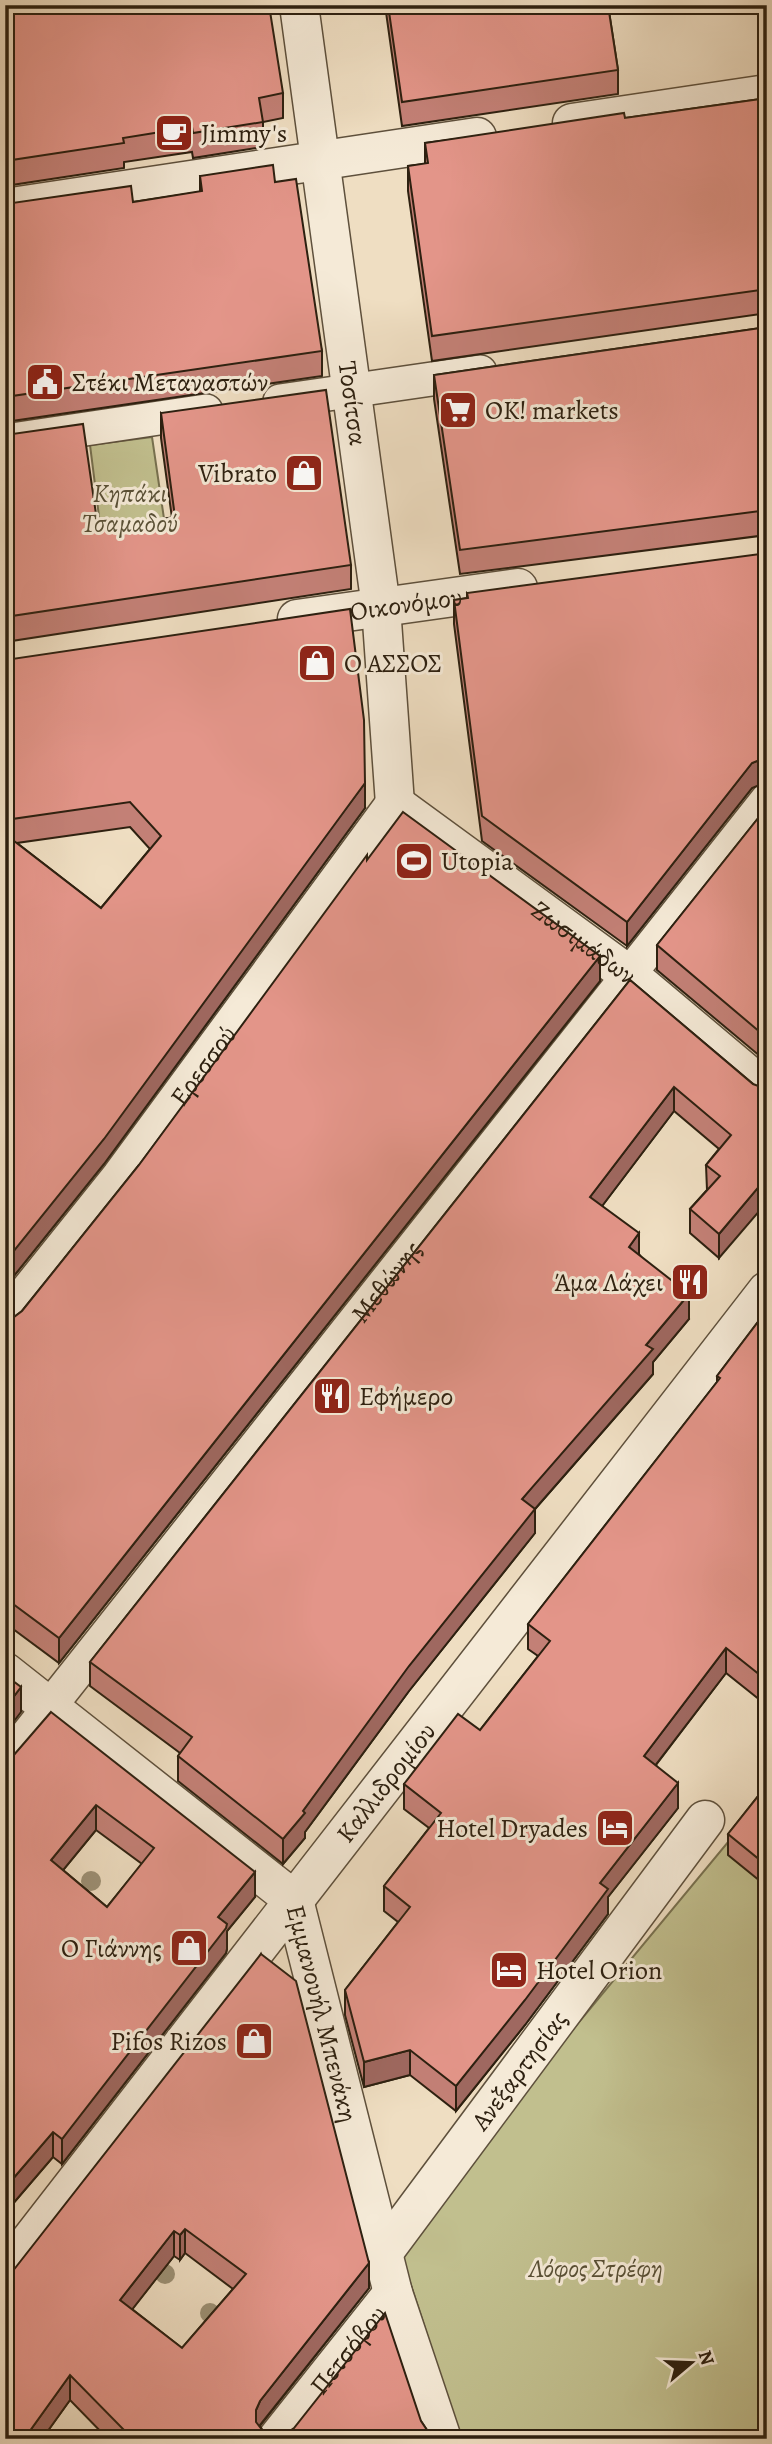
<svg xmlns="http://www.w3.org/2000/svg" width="772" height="2444" viewBox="0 0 772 2444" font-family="Alegreya,serif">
<rect width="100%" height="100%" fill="#efdec2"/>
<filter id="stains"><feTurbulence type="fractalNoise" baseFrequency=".00286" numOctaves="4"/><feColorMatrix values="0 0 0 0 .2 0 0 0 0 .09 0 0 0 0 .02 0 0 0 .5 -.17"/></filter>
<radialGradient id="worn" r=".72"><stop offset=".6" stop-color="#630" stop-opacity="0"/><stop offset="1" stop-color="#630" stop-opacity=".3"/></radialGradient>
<g fill="#c1bf8e" stroke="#77704f" stroke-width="2">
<polygon points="152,437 167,539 103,548 90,445"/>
<polygon points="767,1795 767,2439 461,2439 397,2242"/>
</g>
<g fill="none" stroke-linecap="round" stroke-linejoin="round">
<defs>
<g id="pedestrian">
<polyline points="280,401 480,372"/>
<polyline points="5,441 206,411"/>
<path id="s1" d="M5,1763L767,800"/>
</g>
<g id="minor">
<path id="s2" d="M299,5L381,607L395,804"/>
<path id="s3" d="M297,619L518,588"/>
<path id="s4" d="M395,804L629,975L767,1091"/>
<path id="s5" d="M5,1322L121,1177L395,804"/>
<path id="s6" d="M5,1672L294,1900L393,2293L442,2439"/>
<path id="s7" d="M383,2253L705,1820"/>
<path id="s8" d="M5,2273L767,1291"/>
<path id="s9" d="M277,2439L393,2293"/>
</g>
<g id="tertiary">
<polyline points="572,123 767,94"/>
<polyline points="5,208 477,137"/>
</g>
</defs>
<use href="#pedestrian" stroke="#5e503c" stroke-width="36"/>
<use href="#minor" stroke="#5e503c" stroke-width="41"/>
<use href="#tertiary" stroke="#5e503c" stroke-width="41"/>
<use href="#pedestrian" stroke="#f5ead7" stroke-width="33"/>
<use href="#minor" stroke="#f5ead7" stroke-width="38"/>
<use href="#tertiary" stroke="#f5ead7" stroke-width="38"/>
</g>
<g fill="#9c9075">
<circle cx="91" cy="1881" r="10"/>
<circle cx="165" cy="2274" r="10"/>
<circle cx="210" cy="2313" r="10"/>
</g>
<g fill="#c38076" stroke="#2d2010" stroke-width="2" fill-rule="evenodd">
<polygon points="5,5 283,93 283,118 263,122 263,147 193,158 192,152 124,162 124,168 5,186"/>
<polygon points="385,5 608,5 618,70 618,94 402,126"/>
<polygon points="767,98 767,313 432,361 408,191 408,166 425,164 425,143 625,118"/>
<polygon points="200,176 275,182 322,351 322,376 5,422 5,204 133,202 200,192"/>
<polygon points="767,327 767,535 460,574 434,399 434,375"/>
<polygon points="161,413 351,565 351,589 5,642 5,435 98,528 172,518 161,438"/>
<polygon points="467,593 752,788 627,946 482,841 454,624 454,600 467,598"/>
<path d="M5,660L365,808L104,1164L5,1287ZM130,827L150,849L101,908L17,843Z"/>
<polygon points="767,807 767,1062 657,970 657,945"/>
<polygon points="367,860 600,981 59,1663 5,1623 5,1318 14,1317 22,1311 139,1165"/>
<polygon points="630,980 753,1084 719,1258 690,1233 690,1209 707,1190 706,1165 719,1149 674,1111 602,1206 689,1319 653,1362 653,1374 535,1509 535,1533 409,1691 305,1832 305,1838 283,1864 178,1781 178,1756 180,1753 90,1686 90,1662"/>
<polygon points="767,1310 765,1704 726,1673 656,1765 678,1808 608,1897 608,1914 525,2025 456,2111 410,2075 364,2087 345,2015 345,1990 398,1922 384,1911 384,1886 429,1828 404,1809 404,1784 480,1730 538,1656 528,1649 528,1624 717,1382 717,1376"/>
<path d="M13,1756L255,1897L227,1931V1949L226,1953L62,2164L53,2157L5,2213V1757ZM96,1830L142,1864L107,1907L63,1870Z"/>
<polygon points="766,1786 760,1881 728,1855 728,1834"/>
<path d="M261,1954L369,2288L260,2426L263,2431L273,2436L421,2421L427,2430L439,2439H108L70,2400L42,2439H5ZM185,2253L233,2289L182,2348L132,2309L174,2256L180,2260Z"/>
</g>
<g fill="#9f6860" stroke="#2d2010" stroke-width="2">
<polygon points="767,757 767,782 752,788 627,946 627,922 752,763"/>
<polygon points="365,783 365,808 104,1164 5,1287 5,1262"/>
<polygon points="600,956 600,981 59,1663 59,1638"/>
<polygon points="674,1087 674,1111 590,1222 590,1197"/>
<polygon points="767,1177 767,1202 719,1258 719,1234"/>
<polygon points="639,1233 639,1257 629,1247"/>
<polygon points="689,1294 689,1319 653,1362 653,1374 535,1509 535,1533 409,1691 305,1832 305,1838 283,1864 283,1839 522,1499 646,1345"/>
<polygon points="726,1648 726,1673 644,1780 644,1756"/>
<polygon points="767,1677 767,1702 765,1704 765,1679"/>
<polygon points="21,1687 21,1712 5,1733 5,1708"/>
<polygon points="678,1783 678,1808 608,1897 608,1914 525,2025 456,2111 456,2086 600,1883"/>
<polygon points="96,1805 96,1830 51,1885 51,1860"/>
<polygon points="767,1852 767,1872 760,1881 760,1860"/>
<polygon points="255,1872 255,1897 227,1931 227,1949 226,1953 62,2164 62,2139 218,1917"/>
<polygon points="410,2050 410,2075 364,2087 364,2062"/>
<polygon points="53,2132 53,2157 5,2213 5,2188"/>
<polygon points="185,2229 185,2253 180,2260 180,2235"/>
<polygon points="174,2231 174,2256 120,2325 120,2300"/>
<polygon points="369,2263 369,2288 260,2425 256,2435 256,2410 260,2401"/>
<polygon points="70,2375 70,2400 42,2439 24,2439"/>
</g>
<g fill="#e39589" stroke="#2d2010" stroke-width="2" fill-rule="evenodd">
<polygon points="5,5 269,5 283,93 259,98 263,122 193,133 192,127 123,138 124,143 5,161"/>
<polygon points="388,5 608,5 618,70 402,102"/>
<polygon points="767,98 767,289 432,336 408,166 428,163 425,143 624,113 625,118"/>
<polygon points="273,165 275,182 296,179 322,351 5,397 5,204 131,186 133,202 202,191 200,176"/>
<polygon points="767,327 767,510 460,550 434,375"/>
<polygon points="326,390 351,565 5,617 5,435 83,424 98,528 175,517 161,413"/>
<polygon points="767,553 767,757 752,763 627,922 482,816 454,600 468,598 467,593"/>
<polygon points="350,609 364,720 365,783 104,1139 5,1262 5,834 101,908 161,836 130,802 5,820 5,660"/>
<polygon points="767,807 767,1038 657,945"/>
<polygon points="403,812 600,956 59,1638 5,1598 5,1318 14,1317 22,1311 139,1165 367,855 367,860"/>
<polygon points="630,980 753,1084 764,1088 767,1088 767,1177 719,1234 690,1209 720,1176 706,1165 731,1135 674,1087 590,1197 639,1233 629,1247 689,1294 646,1345 653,1349 522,1499 535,1509 409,1666 303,1811 305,1813 283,1839 178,1756 192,1737 90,1662"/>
<polygon points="767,1310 767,1677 765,1679 726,1648 644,1756 678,1783 600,1883 608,1889 525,2000 456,2086 410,2050 364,2062 345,1990 410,1907 384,1886 441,1813 404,1784 458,1714 480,1730 550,1641 528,1624 720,1378 717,1376"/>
<polygon points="5,1675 21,1687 5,1708"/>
<path d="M51,1712L255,1872L218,1917L227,1924L226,1928L62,2139L53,2132L5,2188V1757L13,1756ZM96,1805L154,1848L107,1907L51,1860Z"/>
<polygon points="766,1786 767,1852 760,1860 728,1834"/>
<path d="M261,1954L296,1981L369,2263L260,2401L256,2410V2422L263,2431L273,2436L284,2435L294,2428L385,2313L421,2421L427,2430L437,2435L439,2439H122L127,2433L70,2375L24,2439H5V2281ZM185,2229L246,2274L182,2348L120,2300L174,2231L180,2235Z"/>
</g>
<defs>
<symbol id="cafe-square" viewBox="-11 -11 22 22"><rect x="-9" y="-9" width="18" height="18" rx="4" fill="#8f2418" stroke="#f5ead7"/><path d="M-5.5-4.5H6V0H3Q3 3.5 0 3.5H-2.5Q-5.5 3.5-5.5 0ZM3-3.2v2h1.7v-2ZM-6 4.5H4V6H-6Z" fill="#fff"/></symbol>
<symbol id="civic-square" viewBox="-11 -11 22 22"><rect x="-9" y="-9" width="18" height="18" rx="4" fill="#8f2418" stroke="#f5ead7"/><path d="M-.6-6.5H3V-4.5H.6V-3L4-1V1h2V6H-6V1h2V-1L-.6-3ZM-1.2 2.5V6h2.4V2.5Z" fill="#fff"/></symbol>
<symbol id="supermarket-square" viewBox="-11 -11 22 22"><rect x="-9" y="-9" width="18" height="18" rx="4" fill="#8f2418" stroke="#f5ead7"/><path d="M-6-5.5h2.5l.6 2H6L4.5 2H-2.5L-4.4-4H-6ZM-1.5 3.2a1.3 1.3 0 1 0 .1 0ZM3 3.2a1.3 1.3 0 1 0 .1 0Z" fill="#fff"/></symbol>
<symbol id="shop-square" viewBox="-11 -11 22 22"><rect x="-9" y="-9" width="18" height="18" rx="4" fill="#8f2418" stroke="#f5ead7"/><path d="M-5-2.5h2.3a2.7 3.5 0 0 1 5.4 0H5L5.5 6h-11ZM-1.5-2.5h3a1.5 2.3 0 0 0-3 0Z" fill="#fff"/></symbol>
<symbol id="stadium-square" viewBox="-11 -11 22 22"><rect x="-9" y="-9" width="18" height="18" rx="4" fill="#8f2418" stroke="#f5ead7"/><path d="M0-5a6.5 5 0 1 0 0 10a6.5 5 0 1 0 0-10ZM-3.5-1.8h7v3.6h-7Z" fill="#fff"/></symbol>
<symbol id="restaurant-square" viewBox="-11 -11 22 22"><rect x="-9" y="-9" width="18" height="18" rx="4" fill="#8f2418" stroke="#f5ead7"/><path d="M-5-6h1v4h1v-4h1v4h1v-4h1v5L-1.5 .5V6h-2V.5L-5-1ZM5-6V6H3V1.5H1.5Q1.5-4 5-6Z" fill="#fff"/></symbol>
<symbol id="hotel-square" viewBox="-11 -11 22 22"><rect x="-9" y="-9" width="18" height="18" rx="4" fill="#8f2418" stroke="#f5ead7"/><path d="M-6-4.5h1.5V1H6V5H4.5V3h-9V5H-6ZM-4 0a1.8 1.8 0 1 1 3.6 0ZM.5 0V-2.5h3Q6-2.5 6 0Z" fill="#fff"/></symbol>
</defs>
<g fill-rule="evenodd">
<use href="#cafe-square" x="152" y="111" width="44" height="44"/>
<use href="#civic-square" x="23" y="360" width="44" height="44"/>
<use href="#supermarket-square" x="436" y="388" width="44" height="44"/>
<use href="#shop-square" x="282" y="451" width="44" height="44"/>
<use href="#shop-square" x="295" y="641" width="44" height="44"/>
<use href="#stadium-square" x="392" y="839" width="44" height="44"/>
<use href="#restaurant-square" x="668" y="1260" width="44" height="44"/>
<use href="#restaurant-square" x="310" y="1374" width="44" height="44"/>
<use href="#hotel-square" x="593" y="1806" width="44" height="44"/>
<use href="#shop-square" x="167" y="1926" width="44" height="44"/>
<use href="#hotel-square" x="487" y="1948" width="44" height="44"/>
<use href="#shop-square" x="232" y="2019" width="44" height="44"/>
</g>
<g text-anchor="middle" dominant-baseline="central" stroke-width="6" stroke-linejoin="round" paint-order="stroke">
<g font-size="26" fill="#2d2010" stroke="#f5ead7" text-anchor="start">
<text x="201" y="133">Jimmy's</text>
<text x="72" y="382">Στέκι Μεταναστών</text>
<text x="485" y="410">OK! markets</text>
<text x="277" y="473" text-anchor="end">Vibrato</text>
<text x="344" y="663">Ο ΑΣΣΟΣ</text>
<text x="441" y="861">Utopia</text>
<text x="663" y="1282" text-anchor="end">Άμα Λάχει</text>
<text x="359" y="1396">Εφήμερο</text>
<text x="588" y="1828" text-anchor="end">Hotel Dryades</text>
<text x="162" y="1948" text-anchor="end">Ο Γιάννης</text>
<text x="536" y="1970">Hotel Orion</text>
<text x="227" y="2041" text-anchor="end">Pifos Rizos</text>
</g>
<g font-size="26" fill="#2d2010" stroke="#f5ead7">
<text stroke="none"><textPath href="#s2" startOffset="402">Τοσίτσα</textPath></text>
<text stroke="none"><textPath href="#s3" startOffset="110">Οικονόμου</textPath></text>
<text stroke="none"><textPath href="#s4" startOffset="234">Ζωσιμάδων</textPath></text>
<text stroke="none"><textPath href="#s5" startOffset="324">Ερεσσού</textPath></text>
<text stroke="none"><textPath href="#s1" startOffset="614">Μεθώνης</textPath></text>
<text stroke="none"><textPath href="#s8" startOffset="621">Καλλιδρομίου</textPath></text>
<text stroke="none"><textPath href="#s6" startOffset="485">Εμμανουήλ Μπενάκη</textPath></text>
<text stroke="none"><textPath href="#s7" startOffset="228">Ανεξαρτησίας</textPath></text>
<text stroke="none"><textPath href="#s9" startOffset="114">Πετσόβου</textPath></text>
</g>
<g font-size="26" font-style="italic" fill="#595036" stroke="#f5ead7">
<text x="130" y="493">Κηπάκι<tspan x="130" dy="30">Τσαμαδού</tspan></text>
<text x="596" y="2268">Λόφος Στρέφη</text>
</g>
</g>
<rect width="772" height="2444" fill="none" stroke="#efdec2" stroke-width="28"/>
<rect x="7" y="7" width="758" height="2430" fill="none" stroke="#2d2010" stroke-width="3.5"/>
<rect x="14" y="14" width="744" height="2416" fill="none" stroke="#2d2010" stroke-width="2"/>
<g transform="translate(691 2363) rotate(71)" stroke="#f5ead7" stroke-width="5" paint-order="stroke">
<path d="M0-5L12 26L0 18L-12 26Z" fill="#2d2010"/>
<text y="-10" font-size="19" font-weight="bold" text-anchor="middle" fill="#2d2010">N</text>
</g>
<rect width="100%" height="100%" filter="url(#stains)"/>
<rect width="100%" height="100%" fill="url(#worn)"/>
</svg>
